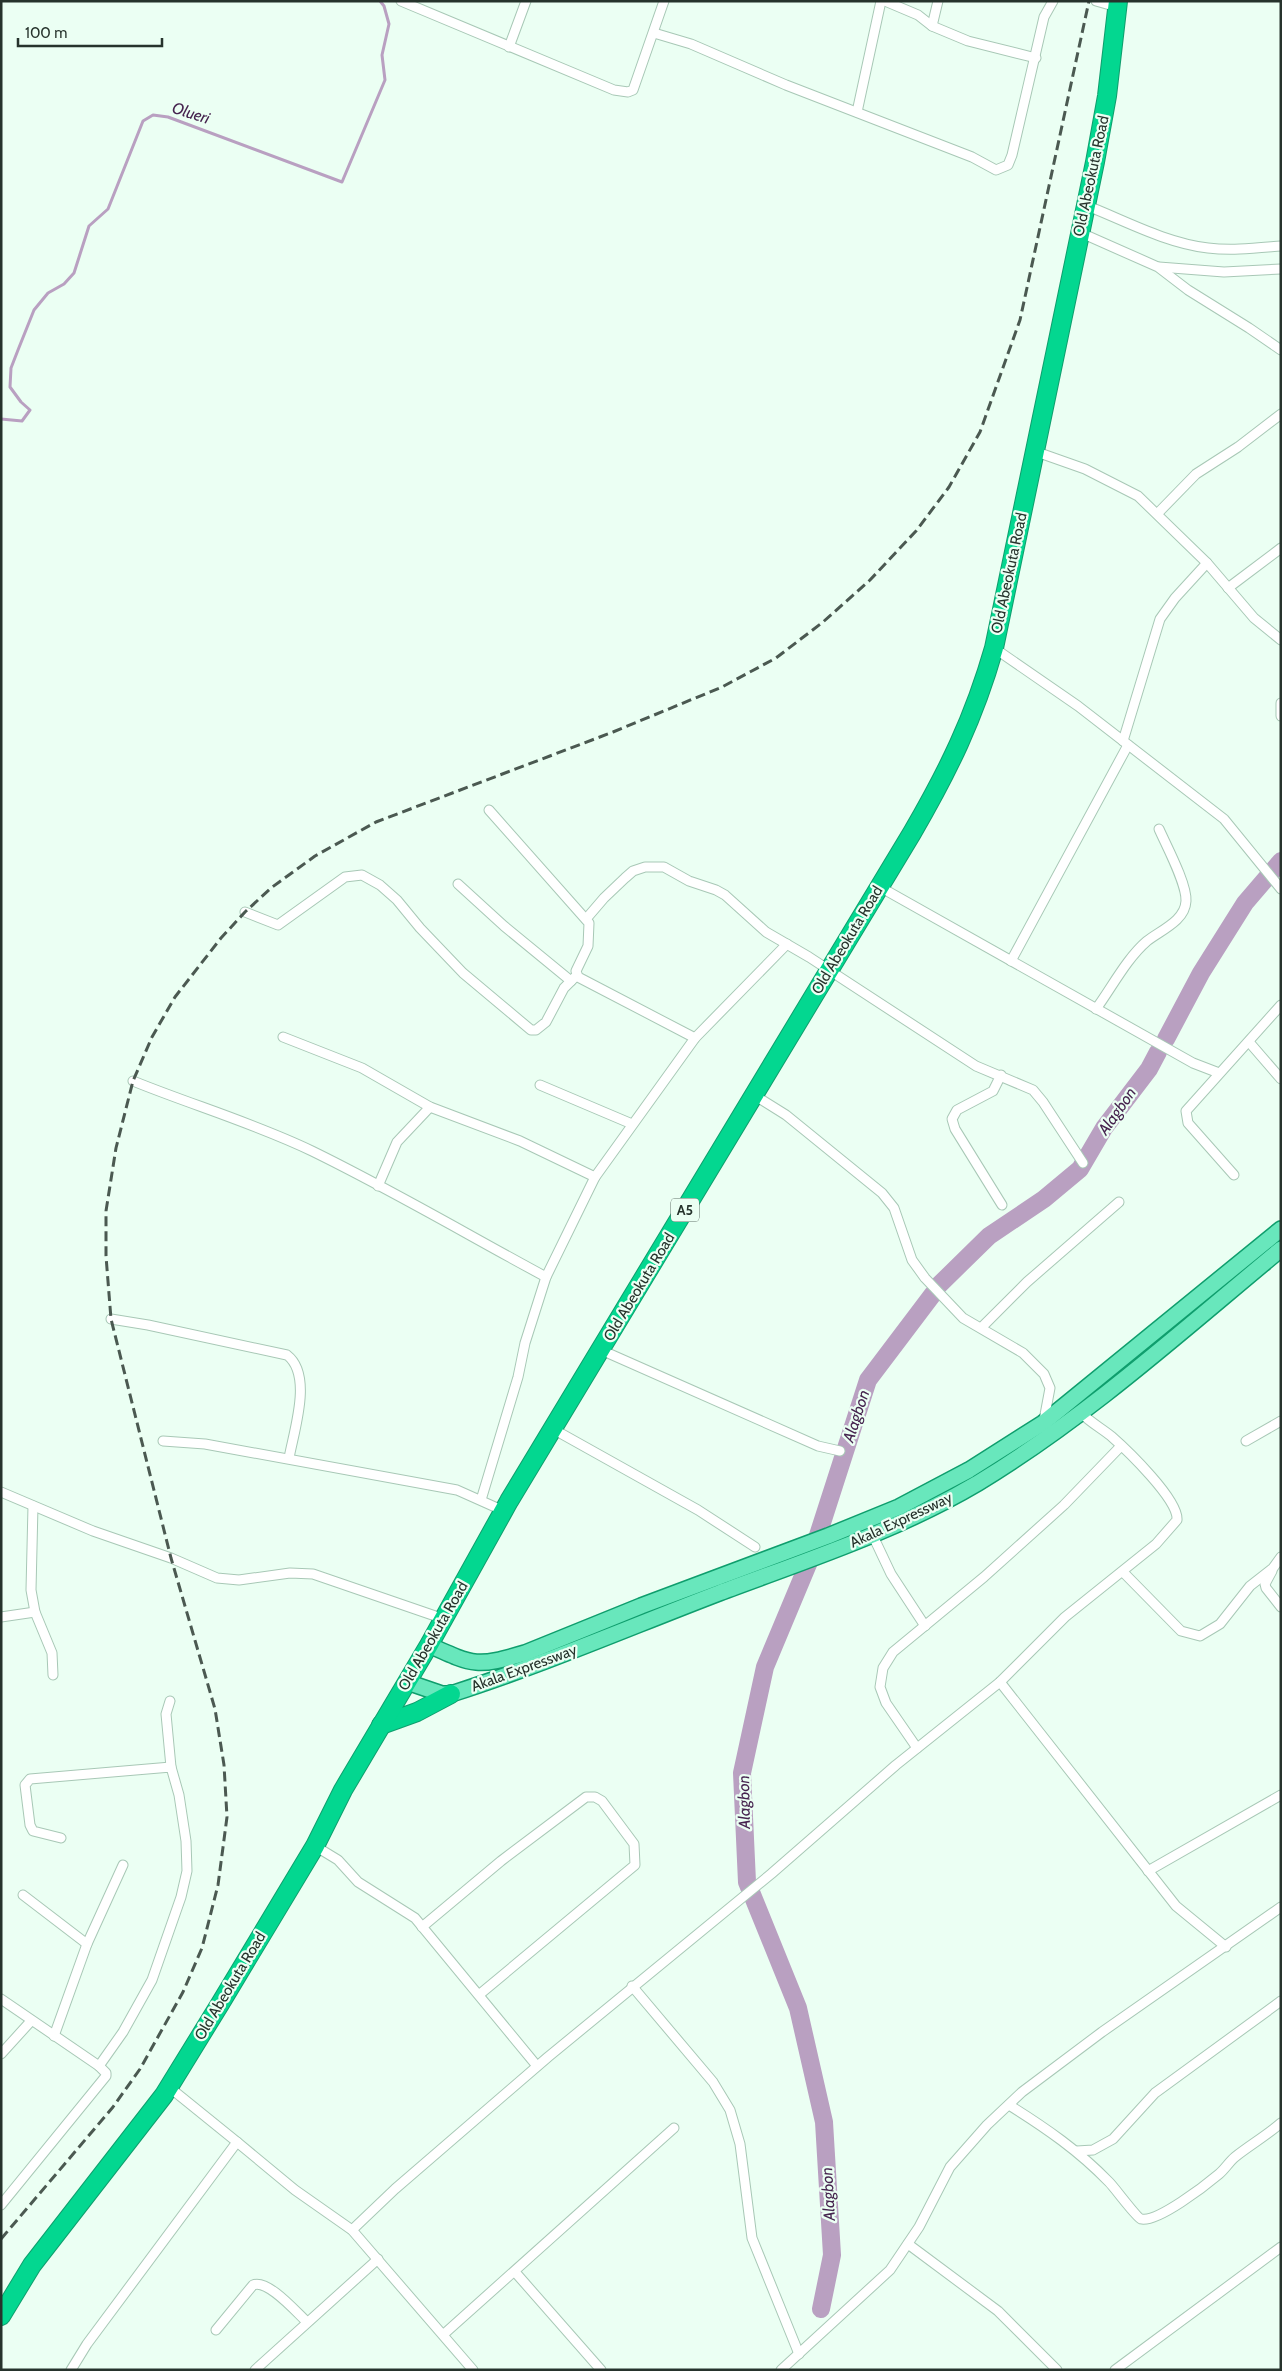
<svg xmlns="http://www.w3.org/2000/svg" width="1282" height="2371" viewBox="0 0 1282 2371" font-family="Cabin,sans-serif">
<rect width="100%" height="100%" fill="#ebfff3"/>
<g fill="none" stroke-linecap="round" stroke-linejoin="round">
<polyline stroke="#b9a0c1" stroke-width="3" points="1,419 22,421 30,410 21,402 10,387 11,368 18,350 34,310 48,293 64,284 74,273 89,226 108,209 143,121 153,115 168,117 342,182 385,80 382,55 389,24 384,6 380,1"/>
<g stroke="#b9a0c1" stroke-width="18">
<polyline points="1166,1039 1201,973 1245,903 1281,861"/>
<polyline points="939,1285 989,1236 1044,1199 1080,1169 1104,1128 1149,1069 1158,1052"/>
<polyline points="821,2309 832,2255 824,2122 798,2008 747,1882 742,1773 765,1667 811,1557 868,1380 933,1294"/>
</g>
<defs>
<g id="street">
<polyline points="401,1 614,90 628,92 633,90 664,1"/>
<polyline points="885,1 918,15 932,26 968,41 1036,58"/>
<polyline points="1096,1 1117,7"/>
<polyline points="932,26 938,1"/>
<polyline points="654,33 691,44 786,85 972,157 996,170 1008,165 1012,155 1044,17 1053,1"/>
<polyline points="509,47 526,1"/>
<polyline points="857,112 881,1"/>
<path d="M1085,205C1124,220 1165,243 1208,248C1232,251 1257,248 1281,246"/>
<polyline points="1079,232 1158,267 1188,290 1249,328 1281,350"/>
<polyline points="1159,267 1224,272 1281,269"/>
<polyline points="1034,451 1085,469 1138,496 1207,563 1254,618 1281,640"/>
<polyline points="1158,513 1196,474 1238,447 1281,414"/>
<polyline points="1228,588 1281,548"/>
<polyline points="994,648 1078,706 1224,819 1281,889"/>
<polyline points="1281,703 1281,716"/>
<polyline points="1123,741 1160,619 1175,598 1207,563"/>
<polyline points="489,810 589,923 588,946 576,971 578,977 695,1038"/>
<polyline points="458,884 504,926 571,981"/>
<polyline points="880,887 1193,1063 1219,1073"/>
<polyline points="245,912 278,925 345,877 362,875 380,885 397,900 420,928 463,973 531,1030 536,1030 546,1022 564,988 577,975"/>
<polyline points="586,919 604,898 625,878 633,871 645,867 664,867 689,881 716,890 725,895 766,932 809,957 976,1066 1033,1090 1043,1102 1083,1163"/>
<polyline points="1011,961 1128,745"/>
<path d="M1096,1009C1112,987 1127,958 1147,941C1161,930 1185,921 1186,901C1187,884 1166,845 1159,829"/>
<polyline points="283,1037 362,1068 430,1107 520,1141 595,1177"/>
<polyline points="1249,1042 1281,1079"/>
<polyline points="1001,1075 993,1091 957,1110 952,1119 955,1129 1002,1205"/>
<path d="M133,1081C192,1105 254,1123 312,1151C392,1190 468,1235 546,1277"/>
<polyline points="540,1085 632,1124"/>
<polyline points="754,1095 786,1115 882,1193 894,1208 912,1260 925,1278 963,1318 1023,1353 1044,1374 1050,1388 1044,1420"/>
<polyline points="1234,1175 1188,1123 1186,1111 1281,1005"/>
<polyline points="378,1186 397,1142 430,1107"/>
<path d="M111,1319L148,1325L287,1355C313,1375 294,1430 289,1458"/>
<polyline points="982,1327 1027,1282 1119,1202"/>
<polyline points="601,1350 818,1446 840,1451"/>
<polyline points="553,1429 698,1510 755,1547"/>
<polyline points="163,1441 205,1444 457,1490 504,1511"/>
<polyline points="1246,1441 1281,1421"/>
<polyline points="1,1492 93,1531 171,1558 217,1578 239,1580 290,1573 313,1574 444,1619"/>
<polyline points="481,1500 518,1377 525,1343 546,1277 595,1177 695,1038 787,944"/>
<polyline points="33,1506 31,1590 35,1612 52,1653 53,1675"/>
<polyline points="873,1536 891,1574 925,1626"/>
<polyline points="1272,1571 1265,1584 1266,1588 1281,1607"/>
<polyline points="1123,1572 1181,1631 1200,1636 1220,1624 1250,1586 1273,1568 1281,1557"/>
<polyline points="1,1617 35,1612"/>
<polyline points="1000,1682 1176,1906 1226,1947"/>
<polyline points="170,1701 166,1714 171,1767"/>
<polyline points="917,1748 886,1703 880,1687 883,1668 893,1652 984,1577 1064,1505 1121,1446"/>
<polyline points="61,1838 33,1831 30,1825 25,1785 30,1779 171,1767 179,1795 186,1841 187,1871 181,1897 152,1980 123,2032 99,2066"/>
<polyline points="315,1846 338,1860 358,1882 415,1918 537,2066"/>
<polyline points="1148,1871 1281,1795"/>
<polyline points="23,1895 87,1944"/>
<polyline points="422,1927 501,1861 586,1797 595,1797 602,1801 634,1844 635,1865 480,1994"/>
<polyline points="632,1986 713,2082 730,2110 740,2144 752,2238 799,2354"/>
<polyline points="1,1999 99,2066 106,2073 106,2076 1,2205"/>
<polyline points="54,2036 87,1944 123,1865"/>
<polyline points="1,2054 31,2021"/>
<path d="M1009,2105C1046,2128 1079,2151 1109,2182C1115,2188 1136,2217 1141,2219C1157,2223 1206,2185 1219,2174C1225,2169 1229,2162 1235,2157C1250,2145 1266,2136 1281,2123"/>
<polyline points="237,2142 295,2190 352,2230 473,2370"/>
<polyline points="1077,2151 1093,2150 1113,2139 1155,2093 1281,2001"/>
<path d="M352,2230L395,2189L548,2057L771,1874L896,1765L1000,1682L1065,1617L1156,1544L1177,1520C1179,1500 1127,1450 1111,1436C1101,1428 1090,1422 1081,1413"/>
<polyline points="908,2244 998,2311 1057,2370"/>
<polyline points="515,2272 601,2370"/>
<path d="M216,2330L253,2285C268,2279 296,2312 307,2322"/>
<polyline points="444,2334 674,2128"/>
<polyline points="71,2370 87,2344 237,2142 169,2087"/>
<polyline points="255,2370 378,2259"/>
<polyline points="781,2370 890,2270 919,2227 950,2167 987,2125 1022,2092 1102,2032 1281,1907"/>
<polyline points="1115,2370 1281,2247"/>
</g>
<g id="primary">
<path d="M429,1645C475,1666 477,1667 525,1653L641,1606L828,1536L899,1507L969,1470L1043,1423L1281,1229"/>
<path d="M407,1682L442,1694H451C542,1665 630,1627 719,1593C807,1560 897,1531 978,1483C1087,1417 1183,1330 1281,1249"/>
</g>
<g id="highway">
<polyline points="381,1725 417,1712 451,1694"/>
<path d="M1,2316L32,2265L164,2095L220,2004L315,1846L343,1790L429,1645L509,1501L912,833C948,771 974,718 994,648L1095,162L1107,96L1118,1"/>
</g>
</defs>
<use href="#street" stroke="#a8c8b6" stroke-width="11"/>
<use href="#primary" stroke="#0f9e6d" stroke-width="18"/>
<use href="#highway" stroke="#0f9e6d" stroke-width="20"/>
<use href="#street" stroke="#fff" stroke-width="9"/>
<use href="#primary" stroke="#68e7bc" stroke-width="15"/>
<use href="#highway" stroke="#03d790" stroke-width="18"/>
<polyline stroke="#4b5951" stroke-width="3" stroke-dasharray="10 5" stroke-linecap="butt" points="1,2239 113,2107 140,2069 183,1992 202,1948 218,1885 227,1817 224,1765 215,1709 171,1558 111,1319 106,1256 106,1211 116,1148 133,1081 152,1037 175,997 221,938 245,912 271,888 315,856 376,822 613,732 722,687 776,658 823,622 870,580 916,531 949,487 980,432 1020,320 1089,1"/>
</g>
<g text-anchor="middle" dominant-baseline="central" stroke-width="4.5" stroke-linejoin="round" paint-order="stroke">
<rect fill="#ebfff3" stroke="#617068" stroke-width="1" x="671" y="1198.5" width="28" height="23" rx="4"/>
<g font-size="14" font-weight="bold" fill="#26332c">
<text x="685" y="1210">A5</text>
</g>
<g font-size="15" fill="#26332c" stroke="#ebfff3">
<text transform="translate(1091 176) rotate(-78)">Old Abeokuta Road</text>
<text transform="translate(1009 573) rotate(-78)">Old Abeokuta Road</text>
<text transform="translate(847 940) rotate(-59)">Old Abeokuta Road</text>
<text transform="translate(639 1287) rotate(-59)">Old Abeokuta Road</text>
<text transform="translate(901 1520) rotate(-25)">Akala Expressway</text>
<text transform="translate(433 1636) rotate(-60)">Old Abeokuta Road</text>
<text transform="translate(524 1668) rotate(-20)">Akala Expressway</text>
<text transform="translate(230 1986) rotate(-59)">Old Abeokuta Road</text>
</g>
<g font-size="16" font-style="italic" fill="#46244f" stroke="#ebfff3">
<text transform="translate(191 113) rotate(18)">Olueri</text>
<text transform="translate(1117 1111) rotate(-55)">Alagbon</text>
<text transform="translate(856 1416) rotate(-72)">Alagbon</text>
<text transform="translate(744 1802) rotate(-91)">Alagbon</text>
<text transform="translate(828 2194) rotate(-93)">Alagbon</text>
</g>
</g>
<rect width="1282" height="2371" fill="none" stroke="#26332c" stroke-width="5"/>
<path d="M18 38v8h144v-8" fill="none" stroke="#26332c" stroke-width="2.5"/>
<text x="25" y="38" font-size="15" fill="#26332c" stroke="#ebfff3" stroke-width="4" paint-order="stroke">100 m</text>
</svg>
